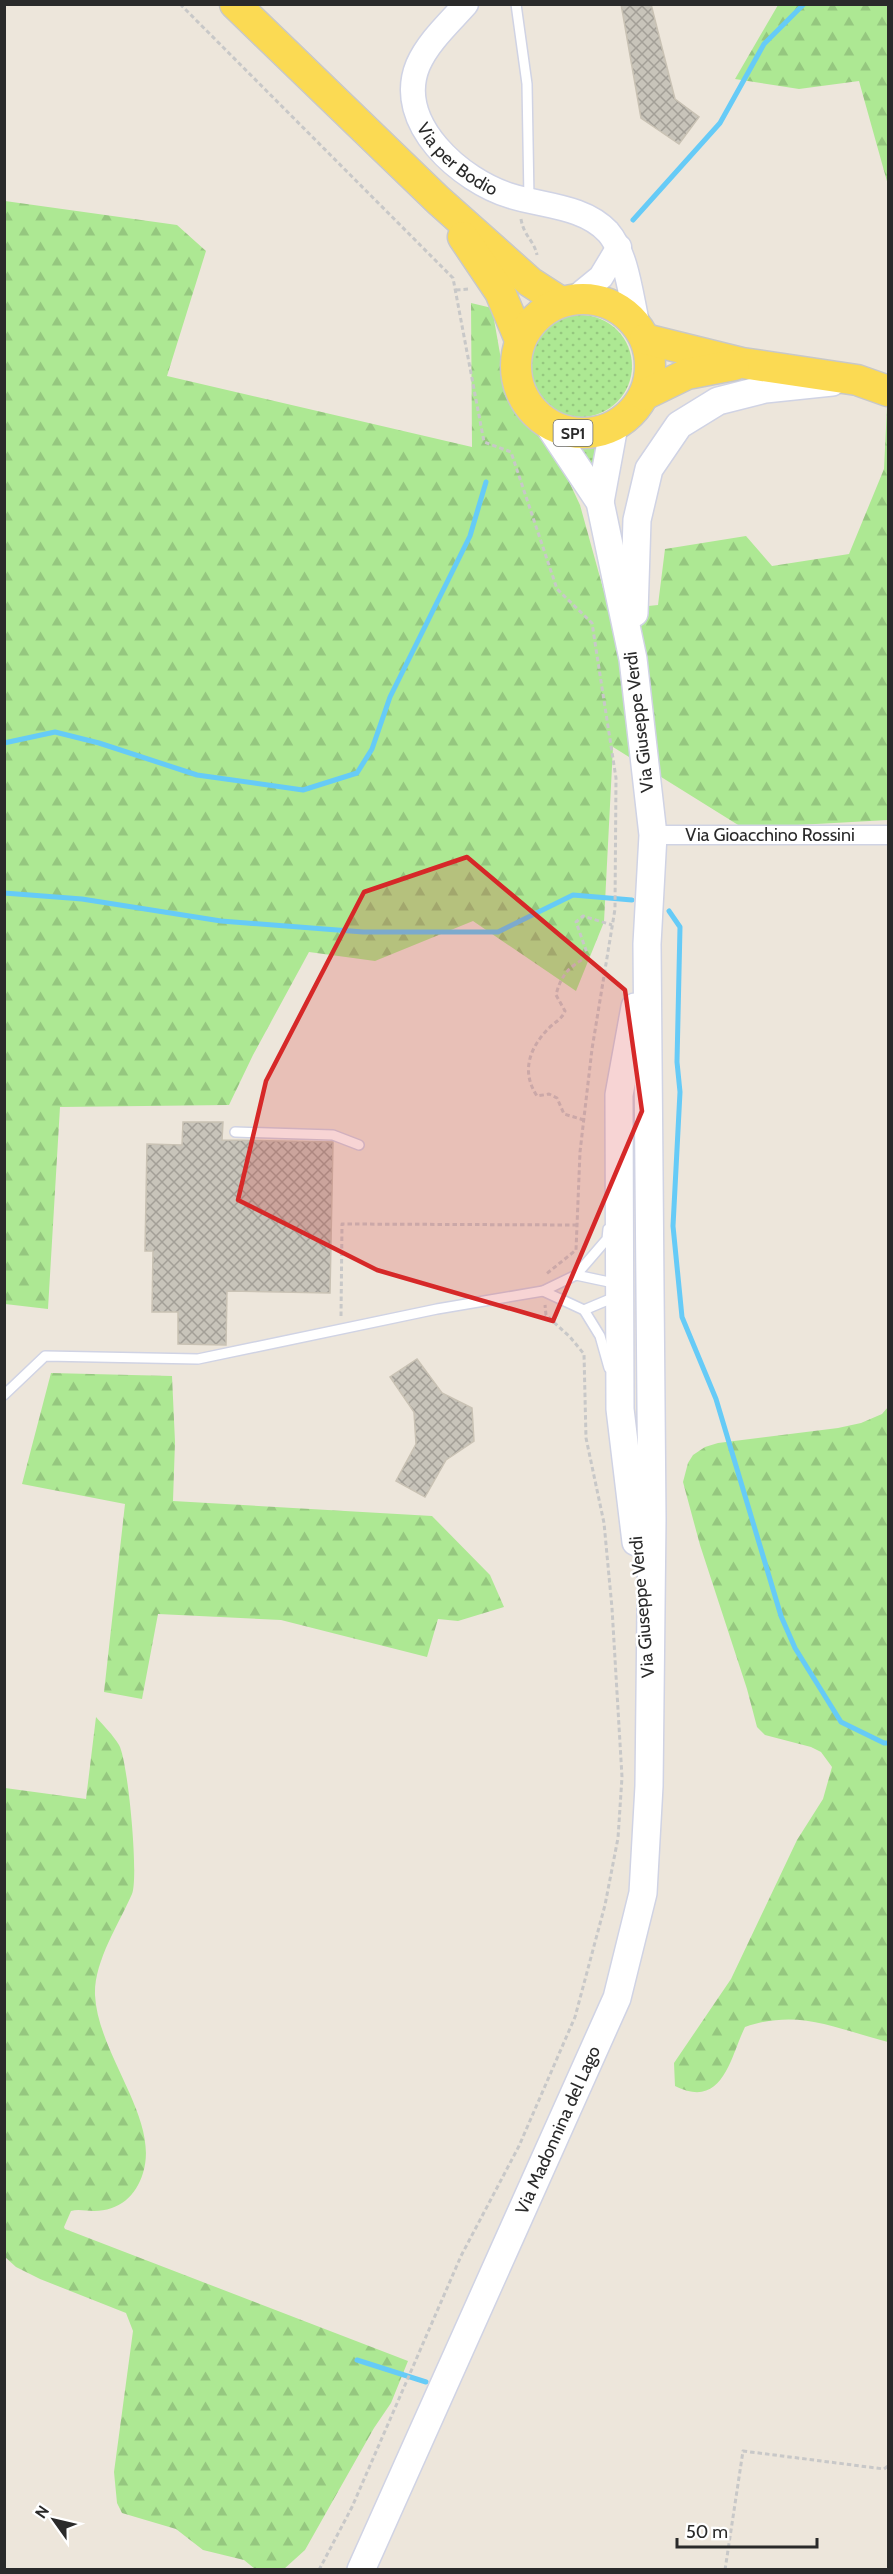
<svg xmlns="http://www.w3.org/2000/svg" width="893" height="2574" viewBox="0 0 893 2574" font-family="Cabin,sans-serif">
<defs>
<pattern id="grass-dots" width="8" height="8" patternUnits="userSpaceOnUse" patternTransform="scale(1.5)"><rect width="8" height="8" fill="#ade893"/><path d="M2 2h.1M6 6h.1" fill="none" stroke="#95c77f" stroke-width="1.8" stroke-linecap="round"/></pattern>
<pattern id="forest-firs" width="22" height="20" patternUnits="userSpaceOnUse" patternTransform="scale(1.5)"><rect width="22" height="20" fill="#ade893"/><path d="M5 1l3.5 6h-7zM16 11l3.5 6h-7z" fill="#95c77f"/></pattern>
<pattern id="building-cross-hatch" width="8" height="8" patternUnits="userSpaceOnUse" patternTransform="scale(1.5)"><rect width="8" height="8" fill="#c8c4ba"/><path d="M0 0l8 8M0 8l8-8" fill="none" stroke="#a39f97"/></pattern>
</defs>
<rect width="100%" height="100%" fill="#ede6db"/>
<g fill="url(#grass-dots)">
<circle cx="581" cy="366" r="51"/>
<polygon points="605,441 597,484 588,460 579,445"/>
</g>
<g fill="url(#forest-firs)">
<polygon points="778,5 888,5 888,185 859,81 799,89 735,79"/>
<polygon points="5,201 177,225 206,251 167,376 472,447 471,303 492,308 506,388 521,414 550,441 580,505 609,610 658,605 665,549 746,536 772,566 849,554 884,469 888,386 888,820 743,828 613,747 604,922 576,991 473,921 375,961 309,952 253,1055 229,1105 60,1107 48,1309 5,1304"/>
<polygon points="51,1373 172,1376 175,1442 173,1501 432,1516 490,1575 504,1607 458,1621 438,1619 427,1657 281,1620 158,1614 142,1699 104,1692 125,1504 22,1484"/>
<path d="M888,1407V2042C836,2029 800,2008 745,2027C730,2058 723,2110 675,2086L674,2063L731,1979L797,1840L823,1799L832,1767L821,1752L811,1747L765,1735L757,1727L747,1689L700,1545L683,1482L688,1463L693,1455L705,1447L718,1443L838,1428L861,1423L882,1414Z"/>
<path d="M96,1717C104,1726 113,1735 119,1745C128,1760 139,1878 132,1894C119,1924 94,1961 95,1995C98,2055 160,2119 143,2173C136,2196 119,2211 94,2211C86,2211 78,2209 71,2211L64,2227L65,2229L408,2361L391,2403L374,2428L305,2550L284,2569H255L244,2560L203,2550L176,2529L122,2513L117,2503L114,2472L133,2331L126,2313L40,2279L16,2267L5,2257V1788L86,1799Z"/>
</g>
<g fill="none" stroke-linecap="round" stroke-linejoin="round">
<g stroke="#66cbf7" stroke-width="5">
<polyline points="633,220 720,123 764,44 804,4"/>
<polyline points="4,743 55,732 99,743 197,775 303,790 357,773 372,749 390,697 470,536 486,482"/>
<polyline points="4,893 82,899 221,921 363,932 498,932 573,895 632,900"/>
<polyline points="669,911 680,927 677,1062 680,1092 673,1226 682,1317 716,1399 781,1616 795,1648 841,1722 884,1743 888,1743"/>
<polyline points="357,2360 426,2382"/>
</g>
</g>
<g fill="url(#building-cross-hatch)" stroke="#c9c2b4" stroke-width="1.5">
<polygon points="621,4 651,4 675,99 699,117 679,144 641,118"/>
<polygon points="183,1122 223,1122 222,1140 333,1142 330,1293 227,1291 226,1345 178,1344 178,1312 152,1312 153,1251 145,1251 147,1144 182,1145"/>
<polygon points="417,1359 442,1393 472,1408 474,1441 446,1460 425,1497 396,1481 416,1444 414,1412 390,1377"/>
</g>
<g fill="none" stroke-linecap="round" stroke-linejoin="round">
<defs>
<g id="service">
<polyline points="516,4 527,84 529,199"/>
<polyline points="235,1132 333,1135 359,1145"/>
<polyline points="576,1275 609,1282 615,1287"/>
<polyline points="543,1291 584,1310 600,1336 609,1368"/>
<polyline points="584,1310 615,1297"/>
<polyline points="4,1395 45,1356 198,1359 437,1309 543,1291 576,1275 607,1239 608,1229"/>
</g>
<g id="minor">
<path id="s1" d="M653,835H888"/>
</g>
<g id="tertiary">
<path id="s2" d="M466,4C449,23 428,42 418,65C394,123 461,181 511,196C543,206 584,206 608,232C627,254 631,298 638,327"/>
<polyline points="574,299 601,277 619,247"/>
</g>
<g id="secondary">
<polyline points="600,502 614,426"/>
<polyline points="634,613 637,520 649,469 679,425 718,401 765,389 832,382"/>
<polyline points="635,1007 619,1095 620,1409 636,1542"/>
<path id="s3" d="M361,2570L617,1998L643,1893L649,1786L652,1519L647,944L653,835L633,659L600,502L548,424"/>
</g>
<g id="primary">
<polyline points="235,4 438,200 530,282 561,302"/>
<polyline points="463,237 500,292 520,340"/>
<circle cx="583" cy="366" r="67"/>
<polyline points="645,339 742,363 857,380 888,391"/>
<polyline points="644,395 687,374 734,365"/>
</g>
</defs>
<use href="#service" stroke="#d0d3e4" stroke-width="12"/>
<use href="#minor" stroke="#d0d3e4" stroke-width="21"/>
<use href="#tertiary" stroke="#d0d3e4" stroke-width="27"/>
<use href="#secondary" stroke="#d0d3e4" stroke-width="30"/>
<use href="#primary" stroke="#c8c8c8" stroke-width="33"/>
<g stroke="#c8c8c8" stroke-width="3" stroke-dasharray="4.5 3" stroke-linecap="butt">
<polyline points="180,4 453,278 484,442 511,452 557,589 592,623 616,778 615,909 592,1049 580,1152 576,1250 545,1275"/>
<path d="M521,219C524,237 534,240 537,255"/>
<polyline points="456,290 469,289"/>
<path d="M584,1120L564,1114L557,1098L549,1094L537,1096C521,1072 529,1048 549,1028C555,1022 562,1019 565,1011L556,995C559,983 563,974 573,966C579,961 583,961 587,953L576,922L583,916L612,925"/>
<polyline points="341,1316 342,1224 578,1225"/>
<polyline points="319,2570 352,2507 461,2256 519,2146 575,2017 605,1905 618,1838 622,1777 612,1608 604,1523 586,1438 584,1354 570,1337 546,1315 545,1305"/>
<polyline points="725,2570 743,2451 884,2469 888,2466"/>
</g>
<use href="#service" stroke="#fff" stroke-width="9"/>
<use href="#minor" stroke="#fff" stroke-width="18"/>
<use href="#tertiary" stroke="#fff" stroke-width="24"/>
<use href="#secondary" stroke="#fff" stroke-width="27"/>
<use href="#primary" stroke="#fbda53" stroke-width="30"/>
</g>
<path fill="#d62828" fill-opacity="0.2" stroke="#d62828" stroke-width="4.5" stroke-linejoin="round" d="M467,857L625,990L642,1111L553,1321L377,1270L238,1200L266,1081L364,892Z"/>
<g text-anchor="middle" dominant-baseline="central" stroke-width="5" stroke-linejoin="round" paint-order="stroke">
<rect fill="#fff" stroke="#6a6a6a" stroke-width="1.5" x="553.5" y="420" width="39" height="26" rx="4.5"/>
<g font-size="16" font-weight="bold" fill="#2a2a2a">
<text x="573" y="433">SP1</text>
</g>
<g font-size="18" fill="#2a2a2a" stroke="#fff">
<text stroke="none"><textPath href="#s2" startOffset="190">Via per Bodio</textPath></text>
<text transform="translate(639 722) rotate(-97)">Via Giuseppe Verdi</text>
<text stroke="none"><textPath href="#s1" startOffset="117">Via Gioacchino Rossini</textPath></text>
<text transform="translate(642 1607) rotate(-95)">Via Giuseppe Verdi</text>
<text stroke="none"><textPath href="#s3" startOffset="482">Via Madonnina del Lago</textPath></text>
</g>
</g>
<rect width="893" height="2574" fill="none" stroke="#2a2a2a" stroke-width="12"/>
<g transform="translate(54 2520) rotate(304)" stroke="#ffffff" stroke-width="4.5" paint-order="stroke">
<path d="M0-4.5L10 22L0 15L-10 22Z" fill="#2a2a2a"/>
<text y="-9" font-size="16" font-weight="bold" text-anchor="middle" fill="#2a2a2a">N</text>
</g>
<path d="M677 2538v9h140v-9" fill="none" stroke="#2a2a2a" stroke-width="3"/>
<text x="686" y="2538" font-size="18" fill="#2a2a2a" stroke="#ffffff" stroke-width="4.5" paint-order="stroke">50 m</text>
</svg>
